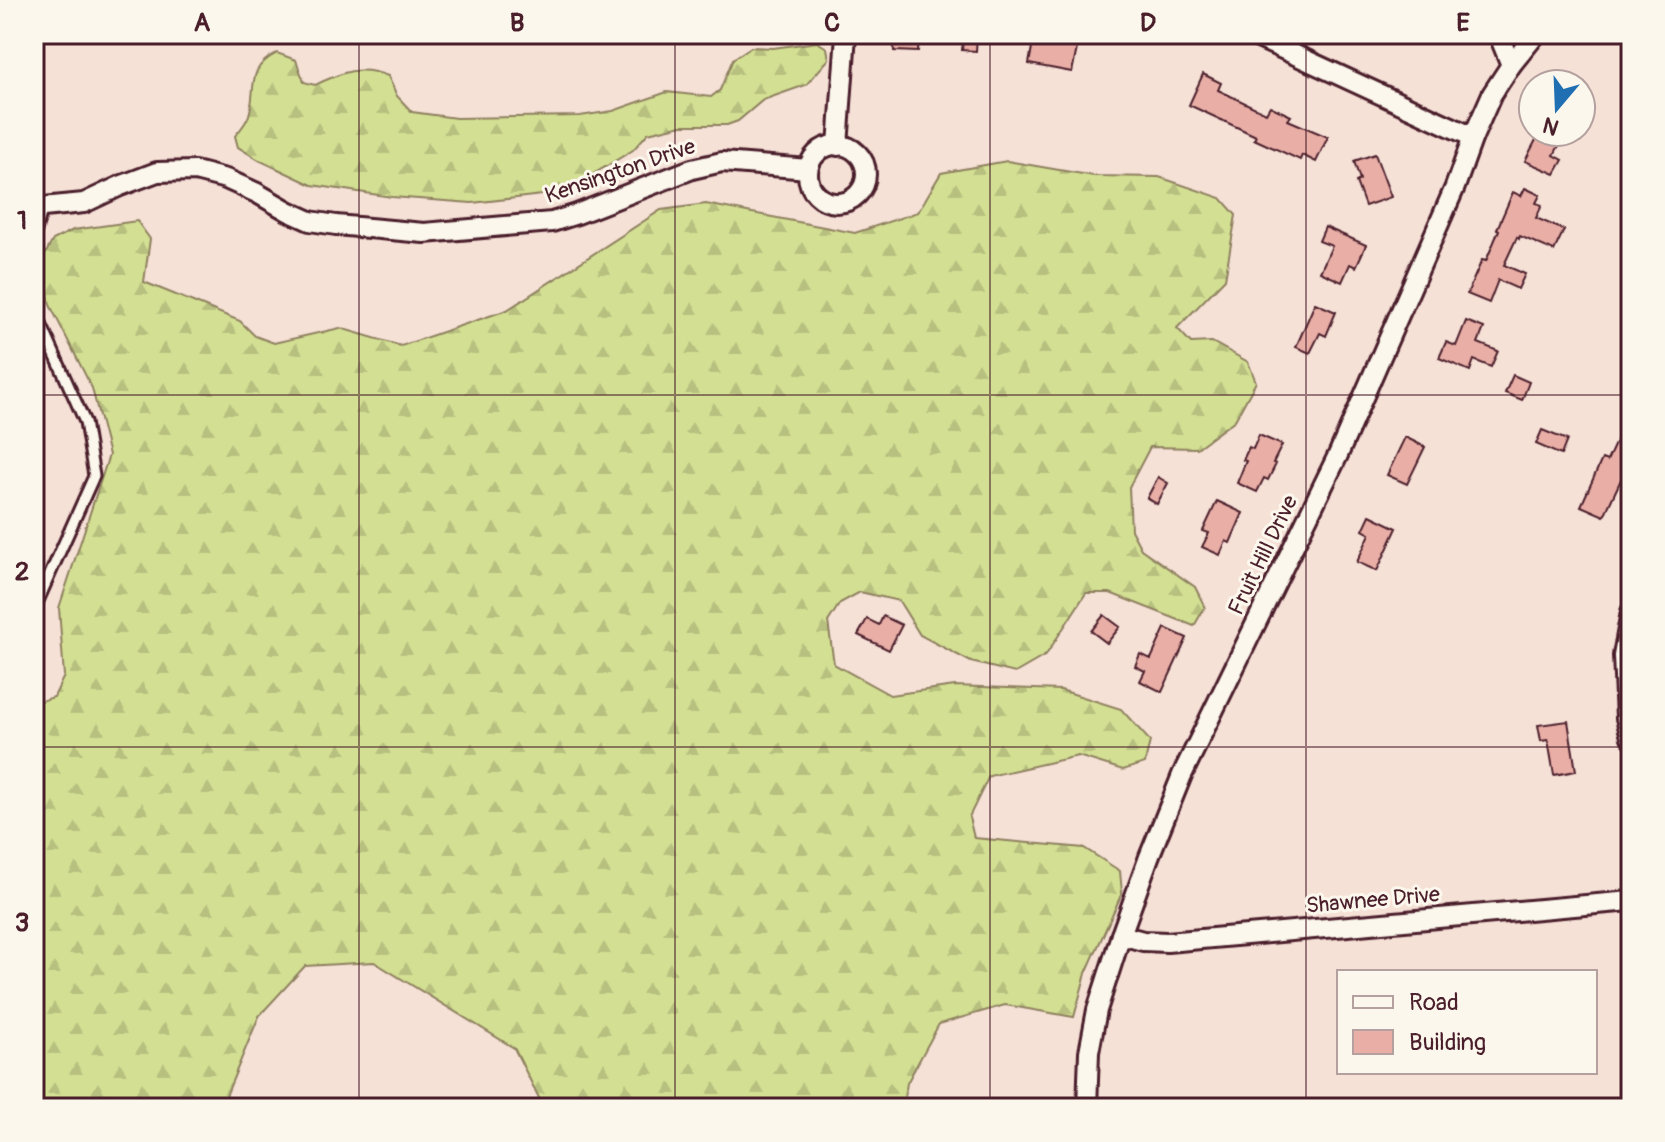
<svg xmlns="http://www.w3.org/2000/svg" width="1665" height="1142" viewBox="0 0 1665 1142" font-family="Pangolin,sans-serif">
<defs>
<pattern id="forest-firs" width="22" height="20" patternUnits="userSpaceOnUse" patternTransform="scale(2)"><rect width="22" height="20" fill="#d3e093"/><path d="M5 1l3.5 6h-7zM16 11l3.5 6h-7z" fill="#b7c07f"/></pattern>
</defs>
<rect width="100%" height="100%" fill="#f6e1d7"/>
<filter id="ink" filterUnits="userSpaceOnUse"><feTurbulence type="fractalNoise" baseFrequency=".0125" numOctaves="2"/><feDisplacementMap in="SourceGraphic" scale="16" xChannelSelector="R" yChannelSelector="G"/><feConvolveMatrix kernelMatrix="1 2 1 2 8 2 1 2 1" color-interpolation-filters="sRGB"/></filter>
<g filter="url(#ink)">
<g fill="url(#forest-firs)" stroke="#8e805f" stroke-width="2">
<path d="M817,42L827,48L829,59L806,85L763,100L738,121L727,125H682L648,133L633,150L575,185L542,195L472,203L392,197L312,185L259,160L238,147L235,136C240,130 247,122 249,115C257,88 245,69 277,53L296,60L304,82L315,85C341,73 359,64 388,76L397,96L412,112L456,118L580,116L613,111L667,92L711,97L720,90L733,59L751,47L773,48Z"/>
<polygon points="1007,161 1094,176 1159,177 1221,198 1236,215 1225,279 1177,328 1191,343 1212,342 1248,362 1256,382 1235,420 1197,448 1150,447 1129,487 1131,530 1141,549 1195,587 1205,607 1194,626 1110,593 1086,593 1046,655 1015,673 971,662 920,635 899,601 860,592 840,603 828,622 834,664 890,695 955,686 1061,690 1121,709 1150,741 1145,763 1123,770 1078,756 989,776 969,817 974,838 1084,848 1120,871 1122,893 1086,973 1074,1017 1005,1005 939,1024 907,1083 903,1108 544,1108 514,1048 374,962 305,966 259,1016 221,1108 34,1108 34,703 54,697 64,676 59,608 109,455 92,388 50,305 42,260 53,240 73,230 137,221 150,239 144,282 240,321 255,336 274,343 340,328 401,346 507,310 661,210 706,204 855,233 918,212 941,173"/>
</g>
<g fill="#e9afa7" stroke="#4a1f2b" stroke-width="2">
<polygon points="895,34 919,34 918,52 894,51"/>
<polygon points="964,34 977,34 976,51 962,50"/>
<polygon points="1060,34 1080,34 1072,72 1029,64 1034,36 1058,40"/>
<polygon points="1203,74 1221,83 1218,90 1266,113 1270,106 1291,116 1288,120 1328,137 1316,162 1302,155 1300,160 1254,139 1256,136 1189,105"/>
<polygon points="1540,132 1566,132 1554,155 1563,160 1555,174 1525,161"/>
<polygon points="1375,154 1391,197 1365,206 1356,182 1360,180 1354,161"/>
<polygon points="1525,188 1540,195 1536,203 1542,205 1536,218 1564,230 1554,251 1520,236 1519,239 1517,237 1504,265 1525,274 1518,289 1498,280 1489,303 1467,294 1482,260 1486,261 1499,230 1497,229 1513,192 1521,196"/>
<polygon points="1325,227 1366,245 1356,267 1350,264 1342,282 1320,272 1332,246 1319,241"/>
<polygon points="1315,303 1336,312 1326,336 1320,333 1310,353 1296,347"/>
<polygon points="1466,321 1484,328 1478,343 1498,351 1491,367 1474,360 1470,371 1439,358 1446,342 1456,346"/>
<polygon points="1513,375 1529,382 1522,400 1505,393"/>
<polygon points="1631,409 1631,458 1604,516 1581,506 1602,459 1607,461"/>
<polygon points="1542,430 1567,440 1561,455 1536,444"/>
<polygon points="1259,435 1282,445 1273,463 1276,464 1268,480 1264,478 1257,492 1237,483 1246,461 1243,460 1249,447 1253,449"/>
<polygon points="1405,437 1425,447 1407,484 1387,475"/>
<polygon points="1158,477 1168,483 1157,504 1147,498"/>
<polygon points="1217,501 1243,513 1230,543 1226,541 1220,555 1202,547 1209,533 1203,531"/>
<polygon points="1370,515 1397,528 1377,571 1357,562 1370,534 1363,530"/>
<polygon points="1104,615 1120,627 1107,643 1091,631"/>
<polygon points="883,616 902,625 889,650 858,635 867,619 879,625"/>
<polygon points="1165,628 1187,638 1162,692 1140,681 1145,671 1135,666 1140,654 1151,659"/>
<polygon points="1568,721 1576,771 1554,775 1548,740 1541,741 1538,725"/>
</g>
<g fill="none" stroke-linecap="round" stroke-linejoin="round">
<defs>
<g id="service">
<polyline points="34,237 43,207"/>
<polyline points="34,308 85,422 94,476 34,610"/>
</g>
<g id="minor">
<polyline points="1250,34 1473,137"/>
<polyline points="1511,65 1536,34"/>
<circle cx="837" cy="174" r="29"/>
<polyline points="838,146 846,34"/>
<polyline points="34,206 43,207 84,203 120,186 157,172 195,171 226,179 257,193 288,211 310,221 336,225 424,233 552,222 577,214 692,169 722,162 808,169"/>
<polyline points="1631,612 1623,656 1626,718 1631,737"/>
<polyline points="1121,935 1143,941 1167,942 1631,901"/>
<polyline points="1087,1108 1089,1052 1097,1010 1121,935 1149,857 1182,775 1338,455 1455,187 1473,137 1492,94 1511,65 1502,43 1502,34"/>
</g>
</defs>
<use href="#service" stroke="#4a1f2b" stroke-width="15"/>
<use href="#minor" stroke="#4a1f2b" stroke-width="24"/>
<use href="#service" stroke="#fbf7ec" stroke-width="9"/>
<use href="#minor" stroke="#fbf7ec" stroke-width="18"/>
</g>
</g>
<path fill="none" stroke="#4a1f2b" stroke-width="2" stroke-opacity="0.55" d="M359,34V1108M675,34V1108M990,34V1108M1306,34V1108M34,395H1631M34,747H1631"/>
<g text-anchor="middle" dominant-baseline="central" stroke-width="6" stroke-linejoin="round" paint-order="stroke">
<g font-size="22" fill="#4a1f2b" stroke="#fbf7ec">
<text transform="translate(620 171) rotate(-19)">Kensington Drive</text>
<text transform="translate(1263 555) rotate(-64)">Fruit Hill Drive</text>
<text transform="translate(1373 900) rotate(-5)">Shawnee Drive</text>
</g>
</g>
<rect width="1665" height="1142" fill="none" stroke="#fbf7ec" stroke-width="88"/>
<rect x="1337" y="970" width="260" height="104" fill="#fbf7ec" stroke="#b4a19f" stroke-width="2"/>
<rect x="1353" y="996" width="40" height="12" fill="#fbf7ec" stroke="#b4a19f" stroke-width="2"/>
<text x="1409" y="1010" font-size="24" fill="#4a1f2b">Road</text>
<rect x="1353" y="1030" width="40" height="24" fill="#e9afa7" stroke="#b4a19f" stroke-width="2"/>
<text x="1409" y="1050" font-size="24" fill="#4a1f2b">Building</text>
<g transform="translate(1557 108) rotate(199)"><circle r="38" fill="#fbf7ec" stroke="#b4a19f" stroke-width="2"/>
<path d="M0-6L14 30L0 20L-14 30Z" fill="#1f6fb2"/>
<text y="-12" font-size="22" font-weight="bold" text-anchor="middle" fill="#4a1f2b">N</text>
</g>
<rect x="44" y="44" width="1577" height="1054" fill="none" stroke="#4a1f2b" stroke-width="3"/>
<g font-size="26" text-anchor="middle" font-weight="bold" fill="#4a1f2b">
<text x="202" y="31">A</text>
<text x="517" y="31">B</text>
<text x="832" y="31">C</text>
<text x="1148" y="31">D</text>
<text x="1463" y="31">E</text>
<text x="22" y="229">1</text>
<text x="22" y="580">2</text>
<text x="22" y="931">3</text>
</g>
</svg>
